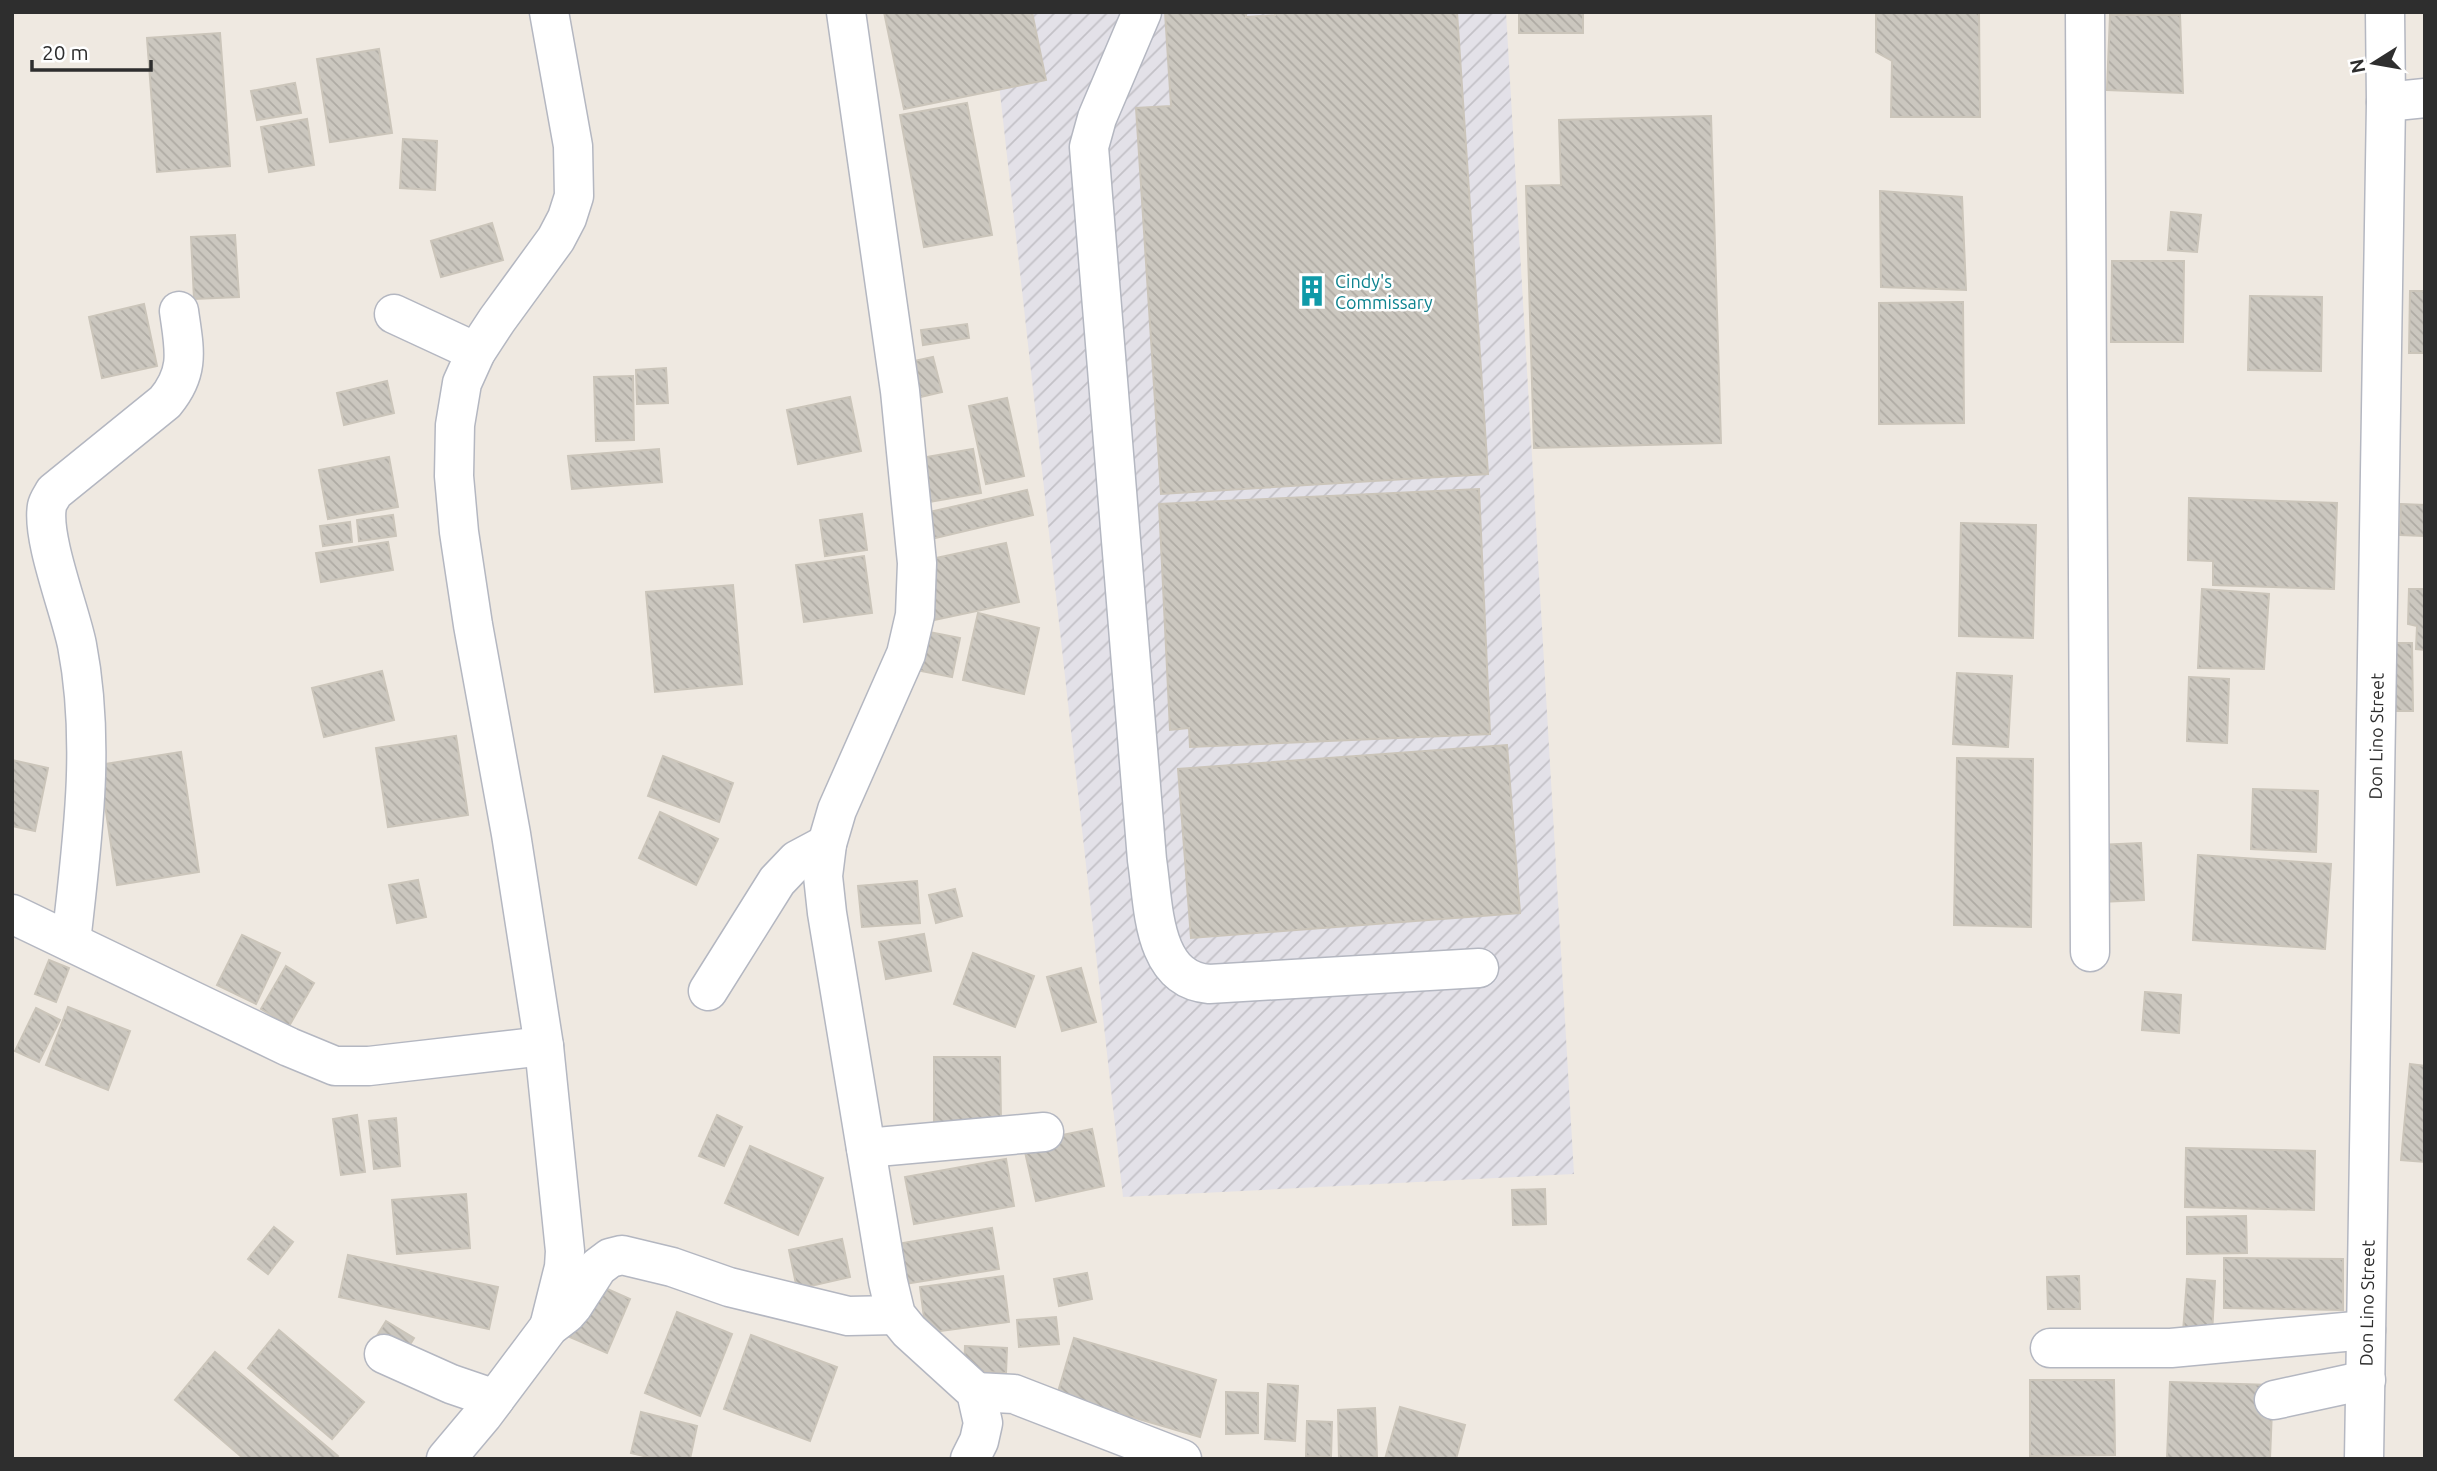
<svg xmlns="http://www.w3.org/2000/svg" width="2437" height="1471" font-family="Ubuntu,sans-serif">
	<style>
		.industrial { fill: url(#industrial-furrows) }
		.building { fill: url(#building-back-hatch); stroke: #cbc5ba; stroke-width: 2 }
		.lines { fill: none; stroke-linecap: round; stroke-linejoin: round }
		.minor-casing { stroke: #b4b7c1; stroke-width: 41 }
		.minor { stroke: #fff; stroke-width: 38 }
		.labels { text-anchor: middle; dominant-baseline: central; stroke-width: 5; stroke-linejoin: round; paint-order: stroke }
		.culture-label { font-size: 18px; fill: #0d838f; stroke: #fff; text-anchor: start }
		.street-label { font-size: 18px; fill: #2e2e2e; stroke: #fff }
	</style>
	<defs>
		<pattern id="industrial-furrows" width="10" height="10" patternUnits="userSpaceOnUse" patternTransform="scale(1.75)"><rect width="10" height="10" fill="#e3e1e8"/><path d="M-1 1l2-2M0 10L10 0M9 11l2-2" fill="none" stroke="#c3c1c7"/></pattern>
		<pattern id="building-back-hatch" width="6" height="6" patternUnits="userSpaceOnUse" patternTransform="scale(1.75)"><rect width="6" height="6" fill="#cbc7bf"/><path d="M-1 5l2 2M0 0l6 6M5-1l2 2" fill="none" stroke="#afaba4"/></pattern>
	</defs>
	<rect width="100%" height="100%" fill="#efe9e1"/>
	<path class="industrial" d="M991 12H1506L1574 1174 1123 1197Z"/>
	<path class="building" d="M884 12H1032L1046 80 904 109Z
		M1165 12H1246V17L1275 15V12H1457L1488 474 1161 494 1136 108 1171 106Z
		M1519 12H1583V33H1519Z
		M1876 12H1979L1980 117H1891L1892 61 1876 52Z
		M2110 15H2180L2183 93 2107 90Z
		M220 33 230 166 157 172 147 38Z
		M379 49 392 133 330 142 317 59Z
		M295 83 301 113 257 120 251 91Z
		M967 103 992 235 924 247 900 115Z
		M1711 116 1721 443 1534 448 1526 186 1561 185 1559 120Z
		M307 119 314 165 269 172 261 127Z
		M403 139 437 141 435 190 400 188Z
		M1880 191 1962 197 1966 290 1881 287Z
		M2171 212 2201 215 2197 252 2168 250Z
		M492 223 503 260 441 277 431 241Z
		M235 235 239 297 194 299 191 237Z
		M2112 261H2184L2183 342H2111Z
		M2410 291H2425V353H2409Z
		M2250 296 2322 297 2321 371 2248 370Z
		M1963 302 1964 423 1879 424V303Z
		M144 304 157 366 102 378 89 317Z
		M967 324 969 338 923 345 921 330Z
		M933 357 942 392 899 402 891 366Z
		M666 368 668 403 637 404 636 370Z
		M633 376 634 440 596 441 594 377Z
		M387 381 394 413 344 425 337 393Z
		M850 397 861 451 798 464 787 410Z
		M1007 398 1024 476 986 484 969 406Z
		M659 449 662 482 572 489 568 456Z
		M973 449 981 493 923 503 915 459Z
		M389 457 398 507 328 519 319 470Z
		M1479 489 1490 734 1190 747 1189 728 1170 730 1159 504Z
		M1027 490 1033 515 931 539 925 513Z
		M2189 498 2337 503 2334 589 2213 585V561L2188 560Z
		M2401 504 2425 505V556V536L2400 535Z
		M862 514 867 550 825 556 820 520Z
		M393 515 396 536 359 541 357 520Z
		M350 522 352 542 323 546 320 526Z
		M1961 523 2036 525 2033 638 1959 636Z
		M388 542 393 570 321 582 316 553Z
		M1006 543 1019 602 934 620 922 561Z
		M864 556 872 613 804 622 796 565Z
		M733 585 742 684 655 692 646 592Z
		M2202 589 2269 594 2264 669 2198 668Z
		M2409 589H2425V650L2416 649 2417 626 2408 624Z
		M978 613 1039 628 1024 694 963 680Z
		M919 630 960 638 952 677 911 669Z
		M2391 643H2412L2413 711H2393Z
		M382 671 394 720 324 737 312 688Z
		M1957 673 2012 676 2008 747 1953 744Z
		M2189 677 2229 679 2227 743 2187 741Z
		M456 736 468 815 388 827 376 748Z
		M1507 745 1520 913 1191 938 1178 769Z
		M181 752 199 872 117 885 99 765Z
		M663 756 733 783 719 822 648 796Z
		M1957 758 2033 759 2031 927 1954 925Z
		M12 760 48 768 35 831 12 826Z
		M2253 789 2318 791 2316 852 2251 849Z
		M660 812 718 839 696 885 639 858Z
		M2141 843 2144 900 2100 902 2098 845Z
		M2198 855 2331 864 2325 949 2193 940Z
		M418 880 426 917 397 923 389 885Z
		M917 881 920 923 862 927 858 886Z
		M955 889 962 916 936 923 929 895Z
		M924 934 931 971 886 979 879 942Z
		M242 935 280 953 256 1004 217 985Z
		M973 953 1034 976 1015 1027 954 1004Z
		M49 960 69 968 56 1002 35 994Z
		M286 966 314 983 289 1026 261 1009Z
		M1081 968 1096 1022 1062 1031 1047 977Z
		M2145 992 2181 995 2179 1033 2142 1030Z
		M68 1007 130 1031 108 1090 46 1065Z
		M36 1008 60 1020 39 1062 15 1051Z
		M934 1057H1000L1001 1122H934Z
		M2410 1064 2425 1066V1162L2401 1160Z
		M357 1115 365 1172 341 1175 333 1119Z
		M717 1115 742 1127 724 1166 699 1156Z
		M396 1118 400 1166 374 1169 369 1121Z
		M1092 1129 1104 1186 1036 1201 1023 1143Z
		M750 1146 823 1178 798 1235 725 1203Z
		M2186 1148 2315 1151 2314 1210 2185 1207Z
		M1006 1159 1014 1206 914 1224 905 1177Z
		M1545 1189 1546 1224 1513 1225 1512 1190Z
		M466 1194 470 1248 397 1254 392 1200Z
		M2246 1216 2247 1253 2187 1254V1217Z
		M274 1227 293 1242 268 1274 248 1259Z
		M992 1228 999 1269 904 1284 897 1244Z
		M842 1239 850 1277 797 1289 789 1250Z
		M348 1255 498 1287 489 1329 339 1297Z
		M2224 1258 2343 1259V1310L2224 1308Z
		M1087 1273 1092 1299 1059 1306 1054 1279Z
		M1003 1276 1009 1322 926 1333 920 1287Z
		M2079 1276 2080 1309H2048L2047 1277Z
		M2187 1279 2215 1281 2212 1334 2183 1332Z
		M587 1280 630 1299 607 1353 565 1335Z
		M677 1312 732 1334 700 1416 645 1393Z
		M1056 1317 1059 1344 1019 1347 1017 1320Z
		M386 1321 414 1338 398 1364 370 1347Z
		M279 1330 364 1402 332 1439 248 1368Z
		M751 1335 837 1367 810 1441 724 1409Z
		M1074 1338 1216 1380 1200 1437 1057 1395Z
		M965 1346 1007 1348 1006 1373 964 1371Z
		M215 1352 338 1456 335 1459H244L175 1400Z
		M2030 1380H2114L2115 1455 2030 1456Z
		M2170 1382 2273 1385 2270 1459H2167Z
		M1268 1384 1298 1386 1295 1441 1265 1439Z
		M1226 1392 1258 1393V1433L1226 1434Z
		M1400 1407 1465 1425 1456 1459H1385Z
		M1375 1408 1377 1457 1339 1458 1338 1410Z
		M641 1412 697 1426 690 1459H656L631 1453Z
		M1307 1421 1332 1422 1331 1457 1306 1456Z"/>
	<g class="lines">
		<defs>
			<g id="minor">
				<path d="M549 12 573 146 574 196 567 218 556 239 497 320 476 352 462 383 455 425 454 476 459 532 473 625 511 834 544 1046 565 1251 564 1267 549 1327"/>
				<path d="M846 12 900 391 917 563 915 615 906 654 837 810 827 844 823 876 827 913 888 1282 896 1315 909 1331 976 1392 983 1423 979 1441 970 1459"/>
				<path d="M1142 12 1097 118 1089 147 1147 860C1154 904 1151 979 1209 984L1479 968"/>
				<path d="M2085 12 2090 952"/>
				<path d="M2386 102 2425 98"/>
				<path d="M394 314 476 352"/>
				<path d="M12 914 289 1047 335 1066H369L544 1046"/>
				<path d="M71 942C82 843 96 744 77 645 70 610 41 538 47 506 48 501 52 496 54 492L165 402C191 371 184 348 179 311"/>
				<path d="M708 991 777 881 797 860 827 844"/>
				<path d="M866 1148 1044 1132"/>
				<path d="M2050 1348H2171L2366 1330"/>
				<path d="M384 1354 451 1384 495 1399"/>
				<path d="M976 1392 1014 1394 1182 1459"/>
				<path d="M2274 1400 2366 1380"/>
				<path d="M446 1459 483 1415 549 1327 566 1314 573 1306 598 1267 610 1258 622 1255 672 1267 729 1287 848 1316 896 1315"/>
				<path id="s1" d="M2364 1459 2386 102 2385 12"/>
			</g>
		</defs>
		<use href="#minor" class="minor-casing"/>
		<use href="#minor" class="minor"/>
	</g>
	<defs>
		<symbol id="building-bare" viewBox="-9 -9 18 18"><path d="M-4-6H4V6H1V3H-1V6H-4ZM-2.5-4.3h1.7v1.8h-1.7ZM.8-4.3h1.7v1.8H.8ZM-2.5-1h1.7V.8h-1.7ZM.8-1h1.7V.8H.8Z" fill="#0f9aa8" stroke="#fff" stroke-width="2.5" paint-order="stroke"/></symbol>
	</defs>
	<g fill-rule="evenodd">
		<use href="#building-bare" x="1290" y="269" width="44" height="44"/>
	</g>
	<g class="labels">
		<g class="culture-label">
			<text x="1335" y="281">Cindy's<tspan x="1335" dy="21">Commissary</tspan></text>
		</g>
		<g class="street-label">
			<text stroke="none"><textPath href="#s1" startOffset="723">Don Lino Street</textPath></text>
			<text stroke="none"><textPath href="#s1" startOffset="156">Don Lino Street</textPath></text>
		</g>
	</g>
	<rect width="2437" height="1471" fill="none" stroke="#2e2e2e" stroke-width="28"/>
	<g transform="translate(2374 63) rotate(259)" stroke="#ffffff" stroke-width="5" paint-order="stroke">
	<path d="M0-5L12 26L0 18L-12 26Z" fill="#2e2e2e"/>
	<text y="-10" font-size="19" font-weight="bold" text-anchor="middle" fill="#2e2e2e">N</text>
	</g>
	<path d="M32 60v10h119v-10" fill="none" stroke="#2e2e2e" stroke-width="3.5"/>
	<text x="42" y="60" font-size="21" fill="#2e2e2e" stroke="#ffffff" stroke-width="5" paint-order="stroke">20 m</text>
</svg>
